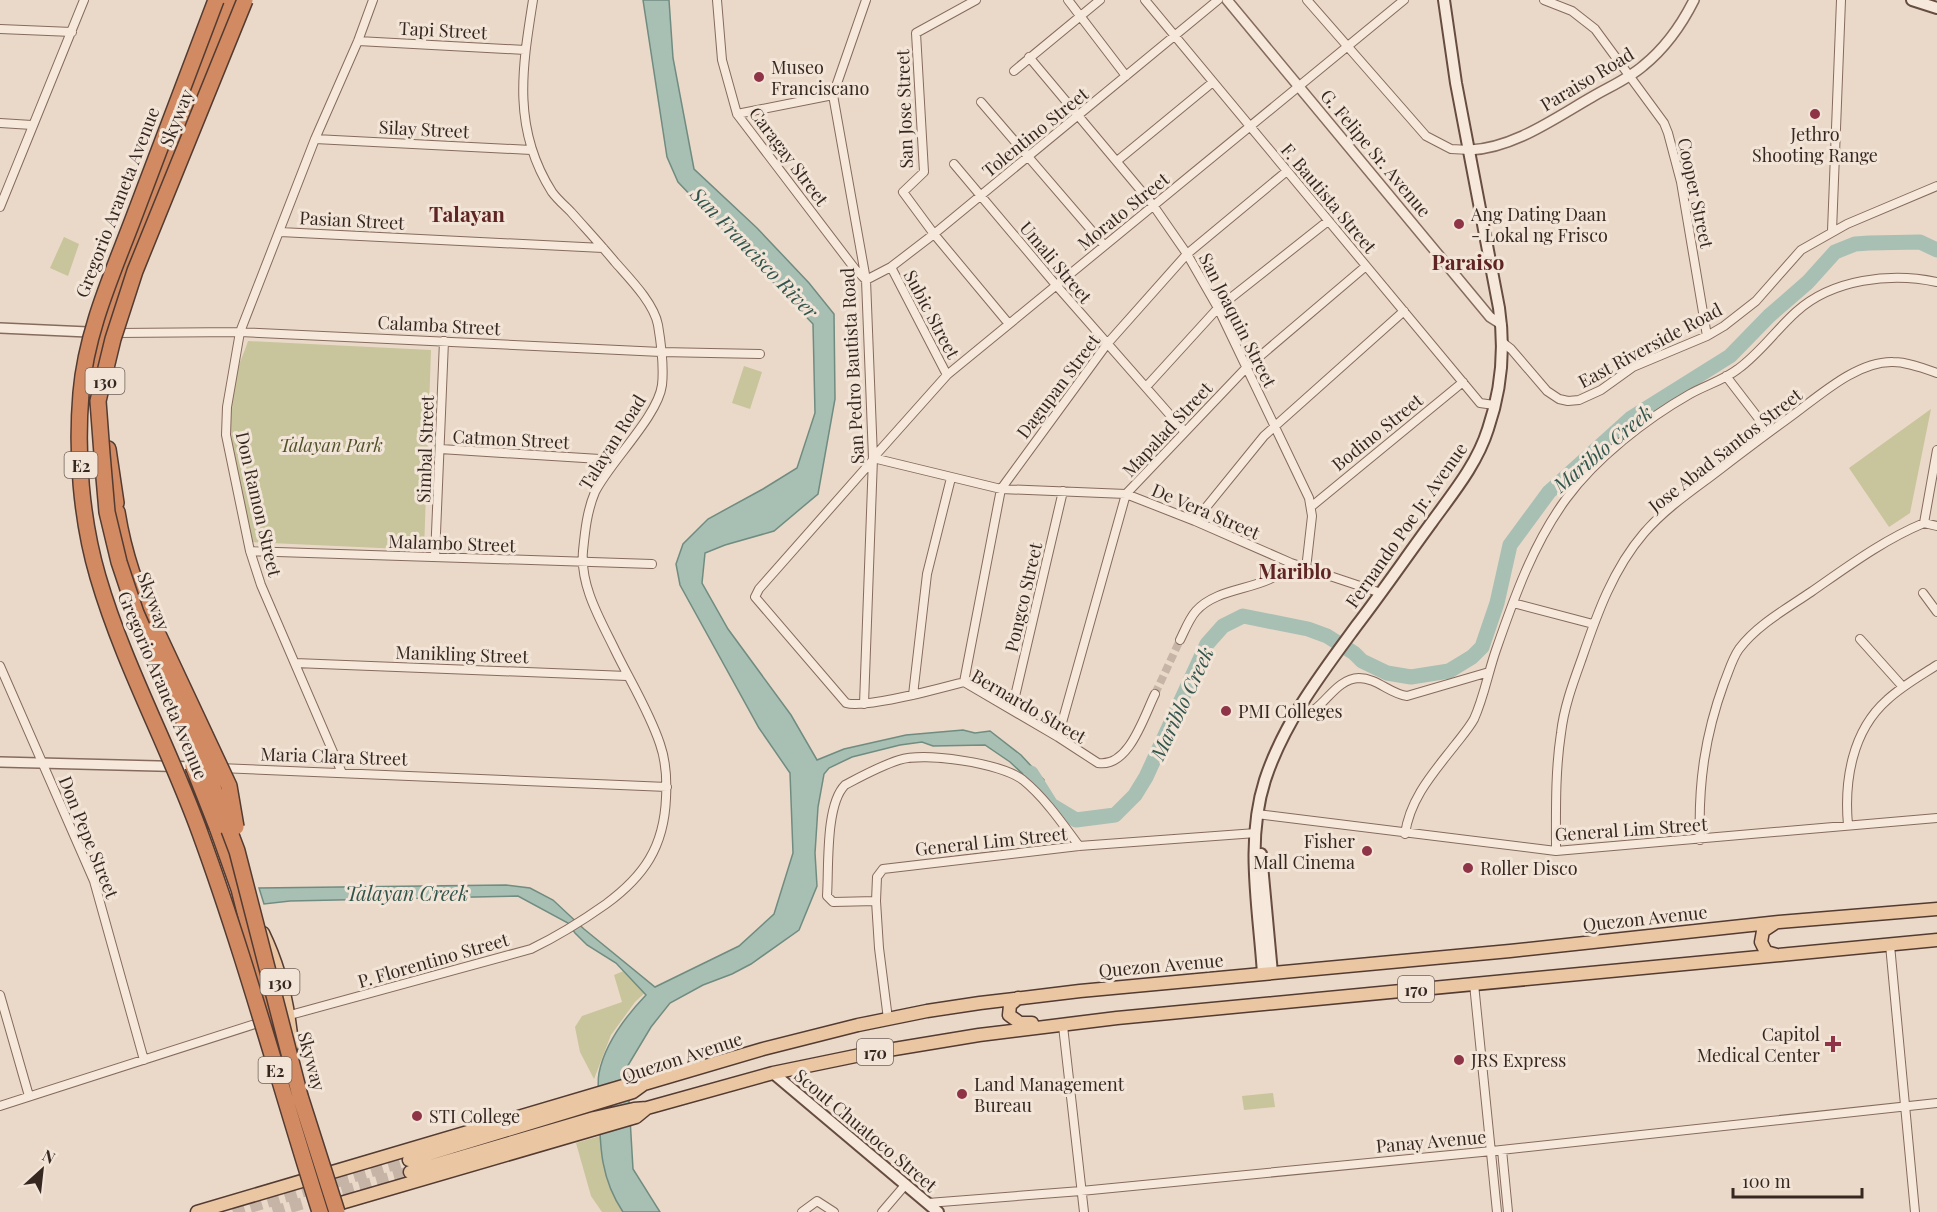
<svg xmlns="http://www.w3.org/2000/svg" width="1937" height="1212" font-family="'Playfair Display',serif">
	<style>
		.green { fill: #c8c49c }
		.water { fill: #a8bfb4; stroke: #708c80; stroke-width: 1.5 }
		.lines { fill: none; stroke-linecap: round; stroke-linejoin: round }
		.river { stroke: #a8bfb4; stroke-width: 15 }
		.minor-tunnel { stroke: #c6b5a7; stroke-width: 8; stroke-dasharray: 8 4; stroke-linecap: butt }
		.primary-tunnel { stroke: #c6b5a7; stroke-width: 12; stroke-dasharray: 12 6; stroke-linecap: butt }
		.minor-casing { stroke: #856b5e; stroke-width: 10 }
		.tertiary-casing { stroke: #856b5e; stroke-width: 12 }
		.secondary-casing { stroke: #674d41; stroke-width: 14 }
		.primary-casing { stroke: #533b32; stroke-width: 15 }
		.motorway-casing { stroke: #533b32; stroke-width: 18 }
		.minor { stroke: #f6e8da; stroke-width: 8 }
		.tertiary { stroke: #f6e8da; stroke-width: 9 }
		.secondary { stroke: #f6e8da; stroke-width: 10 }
		.primary { stroke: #eac6a3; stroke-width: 12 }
		.motorway { stroke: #d18a61; stroke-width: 15 }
		.motorway-bridge-casing { stroke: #533b32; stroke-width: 18; stroke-linecap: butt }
		.motorway-bridge { stroke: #d18a61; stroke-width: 15 }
		.poi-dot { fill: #8e3446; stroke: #f2e5d7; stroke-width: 2 }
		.labels { text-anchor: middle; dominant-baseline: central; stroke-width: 6; stroke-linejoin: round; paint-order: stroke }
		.shield { fill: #f2e5d7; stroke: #6e6058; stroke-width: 1.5 }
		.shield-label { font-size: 16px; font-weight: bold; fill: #362721 }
		.street-label { font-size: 18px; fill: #362721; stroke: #f2e5d7 }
		.poi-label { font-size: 18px; fill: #362721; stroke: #f2e5d7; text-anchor: start }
		.park-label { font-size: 18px; font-style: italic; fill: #4e5129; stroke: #f2e5d7 }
		.water-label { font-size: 20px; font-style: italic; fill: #31554c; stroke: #f2e5d7 }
		.neighbourhood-label { font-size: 20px; font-weight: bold; fill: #5f2524; stroke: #f2e5d7 }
		.quarter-label { font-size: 21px; font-weight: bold; fill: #5f2524; stroke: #f2e5d7 }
	</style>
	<rect width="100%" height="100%" fill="#ead9c8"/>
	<path class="green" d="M64 237 79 244 68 276 50 268Z
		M248 341 431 350 424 550 250 542C239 487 224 436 234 381 237 367 244 354 248 341Z
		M744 366 762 372 750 409 732 403Z
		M1931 409 1910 513 1889 527 1849 468Z
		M626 970 649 989 635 1002 611 1035 594 1079 580 1052 575 1027 582 1016 622 1002 614 975Z
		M1273 1093 1275 1107 1244 1110 1242 1096Z
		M600 1136C602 1164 607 1189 623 1212H602L591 1196 576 1143Z"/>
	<path class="water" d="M643 0H669L673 58 694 169 757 228 809 283 834 314 835 399 818 494 774 531 725 545 705 553 702 583 728 629 791 715 817 760 844 749 906 735 963 730 975 733 990 731 1021 755 1044 780 1040 790 1010 762 985 745 933 746 922 742 900 745 852 757 829 768 824 774 818 807 815 853 817 886 799 930 751 964 732 974 703 985 670 1003 651 1027 627 1067 633 1169 660 1212H623C600 1178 600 1145 599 1106 599 1096 597 1083 599 1073 605 1043 625 1017 646 995L616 963 587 945 575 933 568 923 518 896 290 901 264 904 259 888 506 885 530 888 553 900 584 929 655 987 739 946 774 914 793 853 790 773 759 728 680 585 676 564 683 544 708 519 763 489 797 468 815 413 813 324 678 182 667 157Z"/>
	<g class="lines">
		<path class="river" d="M1031 773 1051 805 1076 820 1115 815 1135 795 1146 777 1207 644 1223 626 1243 616 1308 629 1327 636 1354 653 1362 661 1387 673 1411 677 1449 671 1472 657 1482 647 1497 603 1510 545 1549 492 1631 418 1730 356 1769 316 1808 282 1835 252 1855 244 1869 243 1920 242 1937 250"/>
		<path class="minor-tunnel" d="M1155 694 1180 640"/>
		<path class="primary-tunnel" d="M233 1212 409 1160
			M273 1212 410 1172"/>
		<defs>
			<path id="minor" d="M717 0 722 60 737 114 855 269 866 280 891 267 934 234 1218 0
				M976 0 916 33 924 172 903 192 934 234 1009 324
				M1068 0 1126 76
				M1145 0 1480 403 1494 405
				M1307 0 1426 136 1451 149 1470 150
				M1544 0 1572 11 1595 29 1664 123 1668 133 1681 182 1707 336
				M0 29 72 32
				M358 41 525 50
				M1029 57 1153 205 1187 254 1218 308 1309 498 1312 516 1306 569
				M1014 71 1100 0
				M981 102 1104 245
				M737 114 833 95
				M0 123 32 125
				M315 139 531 150
				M1117 161 1213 82
				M954 164 1056 285 1185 432
				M0 207 84 0
				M1832 231 1841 0
				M280 232 603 248
				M891 267 947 375
				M117 333 240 332 661 352 760 354
				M1502 342 1511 349 1547 391 1559 399 1568 401 1579 400 1601 390 1633 367 1707 336 1724 326 1756 301 1801 250 1847 224 1937 186
				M1726 376 1769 432
				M1146 387 1218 308 1328 221
				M440 449 616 460
				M873 458 947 375 1404 0
				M873 458 1001 489 1126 494 1195 521 1291 563 1381 593
				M872 461 759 589 755 597 846 703C865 709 941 688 964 682L1058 737 1098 763C1129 768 1144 716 1155 694
				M1312 506 1463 382
				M1195 521 1264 436 1404 311
				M1924 523 1937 450
				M250 551 652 564
				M435 557 444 341
				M1923 593 1937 612
				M1513 603 1593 624
				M1860 639 1903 687
				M1180 640C1185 630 1189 619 1196 611 1220 584 1269 592 1291 563
				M295 663 627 676
				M0 666 94 881 144 1060
				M964 682 1001 489 1107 344 1187 254 1287 171
				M913 695 927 574 951 478
				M864 704 873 458 866 280 833 95 866 0
				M1012 709 1063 491
				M1296 712 1301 715C1323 713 1333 679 1359 678 1377 678 1390 694 1407 696L1489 672
				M1058 737 1126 494 1246 368 1366 266
				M219 768 667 787
				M342 773 261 585 250 551 226 435 227 407 240 332 315 139 358 41 373 0
				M1257 814 1556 851 1937 818
				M1848 825C1844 781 1852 731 1887 700 1902 686 1920 676 1937 665
				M1405 834C1410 798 1434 772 1455 745 1462 736 1469 728 1474 719 1484 697 1488 673 1496 650 1514 598 1533 544 1566 499 1596 458 1646 419 1690 394 1706 385 1724 380 1738 369 1760 353 1776 330 1796 312 1832 279 1891 272 1937 282
				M1700 840C1698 784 1705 735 1724 683 1729 671 1732 659 1739 649 1757 625 1786 609 1811 592 1847 567 1883 540 1924 523L1937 526
				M1556 851C1556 812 1555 772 1561 733 1564 707 1573 683 1582 658 1597 614 1613 569 1644 533 1663 511 1687 494 1710 477 1735 458 1761 438 1786 420 1816 399 1855 361 1893 362 1907 362 1923 368 1937 373
				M876 901 833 902 827 896C829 868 825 805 845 785 862 776 880 766 899 760 925 752 1001 763 1023 780 1045 798 1062 823 1079 846
				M1890 945 1915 1212
				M1474 984 1497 1212
				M0 995 29 1096
				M290 1015 531 949C558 936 582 921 606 904 644 876 664 847 666 798 667 780 666 761 660 744 649 711 630 681 615 650 600 619 580 586 583 551 585 531 587 511 595 492 610 462 658 416 662 385 664 367 661 343 658 325 654 303 629 278 615 262 601 245 586 229 571 212 565 206 557 199 552 192 512 129 522 69 533 0
				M888 1019 879 948 876 901 877 877 883 869 1079 846 1256 833
				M1063 1026 1084 1212
				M0 1106 258 1023
				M1502 1150 1508 1212
				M928 1203 1081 1191 1492 1151 1937 1103
				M802 1212 817 1201 834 1212
				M882 1212 906 1184"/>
			<path id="tertiary" d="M1227 0 1490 317 1501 324
				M1470 150C1514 148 1555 118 1592 97 1609 87 1628 79 1643 66 1664 49 1682 24 1694 0
				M0 328 88 332
				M0 762 197 767"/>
			<path id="secondary" d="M1912 0 1937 8
				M1261 854 1272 973
				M1263 974C1259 910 1245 842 1265 780 1284 722 1321 674 1357 625 1383 591 1407 556 1432 522 1453 493 1477 464 1488 429 1501 391 1505 348 1499 308L1456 83 1444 0
				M773 1073 938 1212"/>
			<path id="primary" d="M1775 923 1763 931 1761 942 1766 952 1777 955
				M263 933C280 968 289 1008 292 1046
				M1018 998 1010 1005 1009 1015 1020 1023H1032
				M409 1160 633 1092 644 1084 763 1049 858 1025 927 1011 980 1003 1080 991 1510 951 1779 922 1937 909
				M410 1172 594 1118 634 1109 647 1108 773 1073 870 1053 979 1035 1117 1018 1937 940
				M341 1203 636 1117 647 1108
				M197 1212 630 1084H644"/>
			<path id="motorway" d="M90 374 109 308 185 111 230 0
				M108 449 116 503
				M117 512C124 555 136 589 155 628
				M217 827 239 889 274 1027 285 1044"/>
		</defs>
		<use href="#minor" class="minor-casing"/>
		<use href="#tertiary" class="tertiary-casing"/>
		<use href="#secondary" class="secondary-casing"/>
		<use href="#primary" class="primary-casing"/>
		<use href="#motorway" class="motorway-casing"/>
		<use href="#minor" class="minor"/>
		<use href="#tertiary" class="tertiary"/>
		<use href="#secondary" class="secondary"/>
		<use href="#primary" class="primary"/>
		<use href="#motorway" class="motorway"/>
		<defs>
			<path id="motorway-bridge" d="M216 0C188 74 160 148 132 222 111 277 86 333 81 393 76 453 81 519 98 577 124 666 169 747 200 833 245 956 280 1086 320 1212
				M245 0 135 271 113 339 98 401 102 454 107 512 119 562 136 613 211 782 237 851 300 1096 337 1212
				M155 628 229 786 236 827
				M193 766 217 827"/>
		</defs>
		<use href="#motorway-bridge" class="motorway-bridge-casing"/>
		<use href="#motorway-bridge" class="motorway-bridge"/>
	</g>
	<g class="poi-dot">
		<circle cx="759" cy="77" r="6"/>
		<circle cx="1815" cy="114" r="6"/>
		<circle cx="1459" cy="224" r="6"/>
		<circle cx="1226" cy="711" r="6"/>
		<circle cx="1367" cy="851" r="6"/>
		<circle cx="1468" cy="868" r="6"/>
		<path d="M1830 1035h6v6h6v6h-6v6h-6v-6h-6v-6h6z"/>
		<circle cx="1459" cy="1060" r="6"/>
		<circle cx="962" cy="1094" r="6"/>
		<circle cx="417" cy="1116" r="6"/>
	</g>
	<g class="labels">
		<g class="shield">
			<rect x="85.5" y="368" width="39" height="26" rx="4.5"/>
			<rect x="64.5" y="452" width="33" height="26" rx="4.5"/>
			<rect x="260.5" y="969" width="39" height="26" rx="4.5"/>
			<rect x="1398" y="976" width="36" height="26" rx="4.5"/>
			<rect x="857" y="1039" width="36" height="26" rx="4.5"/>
			<rect x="258.5" y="1057" width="33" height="26" rx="4.5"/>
		</g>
		<g class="shield-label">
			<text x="105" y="381">130</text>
			<text x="81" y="465">E2</text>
			<text x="280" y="982">130</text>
			<text x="1416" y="989">170</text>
			<text x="875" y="1052">170</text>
			<text x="275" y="1070">E2</text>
		</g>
		<g class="street-label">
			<text transform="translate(443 30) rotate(3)">Tapi Street</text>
			<text transform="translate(1587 79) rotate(-31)">Paraiso Road</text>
			<text transform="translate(904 109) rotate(-92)">San Jose Street</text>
			<text transform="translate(176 118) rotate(-68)">Skyway</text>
			<text transform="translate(424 129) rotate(3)">Silay Street</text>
			<text transform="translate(1035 132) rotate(-39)">Tolentino Street</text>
			<text transform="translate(1376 153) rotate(50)">G. Felipe Sr. Avenue</text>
			<text transform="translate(789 156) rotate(53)">Caragay Street</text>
			<text transform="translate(1696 193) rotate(78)">Cooper Street</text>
			<text transform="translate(1329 198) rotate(50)">F. Bautista Street</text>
			<text transform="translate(117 202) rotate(-69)">Gregorio Araneta Avenue</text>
			<text transform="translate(1123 211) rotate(-39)">Morato Street</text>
			<text transform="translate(352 220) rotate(3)">Pasian Street</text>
			<text transform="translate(1056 262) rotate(50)">Umali Street</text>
			<text transform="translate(932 314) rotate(62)">Subic Street</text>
			<text transform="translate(1238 320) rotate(63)">San Joaquin Street</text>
			<text transform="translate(439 325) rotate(3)">Calamba Street</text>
			<text transform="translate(1650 345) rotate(-28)">East Riverside Road</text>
			<text transform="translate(852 366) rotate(-93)">San Pedro Bautista Road</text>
			<text transform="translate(1058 386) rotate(-53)">Dagupan Street</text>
			<text transform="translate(1167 429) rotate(-47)">Mapalad Street</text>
			<text transform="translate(1377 432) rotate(-39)">Bodino Street</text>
			<text transform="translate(511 439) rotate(3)">Catmon Street</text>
			<text transform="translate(612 442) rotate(-58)">Talayan Road</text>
			<text transform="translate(425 449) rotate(-88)">Simbal Street</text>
			<text transform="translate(1725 450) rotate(-38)">Jose Abad Santos Street</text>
			<text transform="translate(259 504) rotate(77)">Don Ramon Street</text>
			<text transform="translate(1206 511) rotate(23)">De Vera Street</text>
			<text transform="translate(1406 525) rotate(-55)">Fernando Poe Jr. Avenue</text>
			<text transform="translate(452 543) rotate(2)">Malambo Street</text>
			<text transform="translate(1023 597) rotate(-77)">Pongco Street</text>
			<text transform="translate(154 601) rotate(69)">Skyway</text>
			<text transform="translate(462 654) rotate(2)">Manikling Street</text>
			<text transform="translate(163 685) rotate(67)">Gregorio Araneta Avenue</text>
			<text transform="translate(1029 706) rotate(30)">Bernardo Street</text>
			<text transform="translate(334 756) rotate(2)">Maria Clara Street</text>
			<text transform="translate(1631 829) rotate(-4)">General Lim Street</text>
			<text transform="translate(89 837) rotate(68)">Don Pepe Street</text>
			<text transform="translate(991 841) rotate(-6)">General Lim Street</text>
			<text transform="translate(1645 918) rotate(-6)">Quezon Avenue</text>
			<text transform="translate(433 960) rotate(-16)">P. Florentino Street</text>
			<text transform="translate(1161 965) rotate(-5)">Quezon Avenue</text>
			<text transform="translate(682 1057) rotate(-18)">Quezon Avenue</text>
			<text transform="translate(312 1061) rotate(75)">Skyway</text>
			<text transform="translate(866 1130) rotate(40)">Scout Chuatoco Street</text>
			<text transform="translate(1431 1141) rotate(-5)">Panay Avenue</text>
		</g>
		<g class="poi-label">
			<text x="771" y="67">Museo<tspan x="771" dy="21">Franciscano</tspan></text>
			<text x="1815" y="134" text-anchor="middle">Jethro<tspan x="1815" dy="21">Shooting Range</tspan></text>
			<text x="1471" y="214">Ang Dating Daan<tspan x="1471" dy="21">- Lokal ng Frisco</tspan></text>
			<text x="1238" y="711">PMI Colleges</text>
			<text x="1355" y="841" text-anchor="end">Fisher<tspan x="1355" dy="21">Mall Cinema</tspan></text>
			<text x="1480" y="868">Roller Disco</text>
			<text x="1820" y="1034" text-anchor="end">Capitol<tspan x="1820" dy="21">Medical Center</tspan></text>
			<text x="1471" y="1060">JRS Express</text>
			<text x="974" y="1084">Land Management<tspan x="974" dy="21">Bureau</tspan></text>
			<text x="429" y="1116">STI College</text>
		</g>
		<g class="park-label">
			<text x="331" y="445">Talayan Park</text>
		</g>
		<g class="water-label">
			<text transform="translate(755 252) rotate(46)">San Francisco River</text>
			<text transform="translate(1602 448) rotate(-40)">Mariblo Creek</text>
			<text transform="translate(1181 703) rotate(-65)">Mariblo Creek</text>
			<text x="407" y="892">Talayan Creek</text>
		</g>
		<g class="neighbourhood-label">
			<text x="1295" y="570">Mariblo</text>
		</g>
		<g class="quarter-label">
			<text x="467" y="213">Talayan</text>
			<text x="1468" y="261">Paraiso</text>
		</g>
	</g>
	<g transform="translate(42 1170) rotate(27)" stroke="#f2e5d7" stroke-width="4.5" paint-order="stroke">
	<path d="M0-4.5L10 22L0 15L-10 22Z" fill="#362721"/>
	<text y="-9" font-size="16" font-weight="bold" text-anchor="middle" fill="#362721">N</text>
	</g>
	<path d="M1733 1188v9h129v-9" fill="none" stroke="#362721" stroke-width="3"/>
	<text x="1742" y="1188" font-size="18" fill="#362721" stroke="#f2e5d7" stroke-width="4.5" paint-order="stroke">100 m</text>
</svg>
